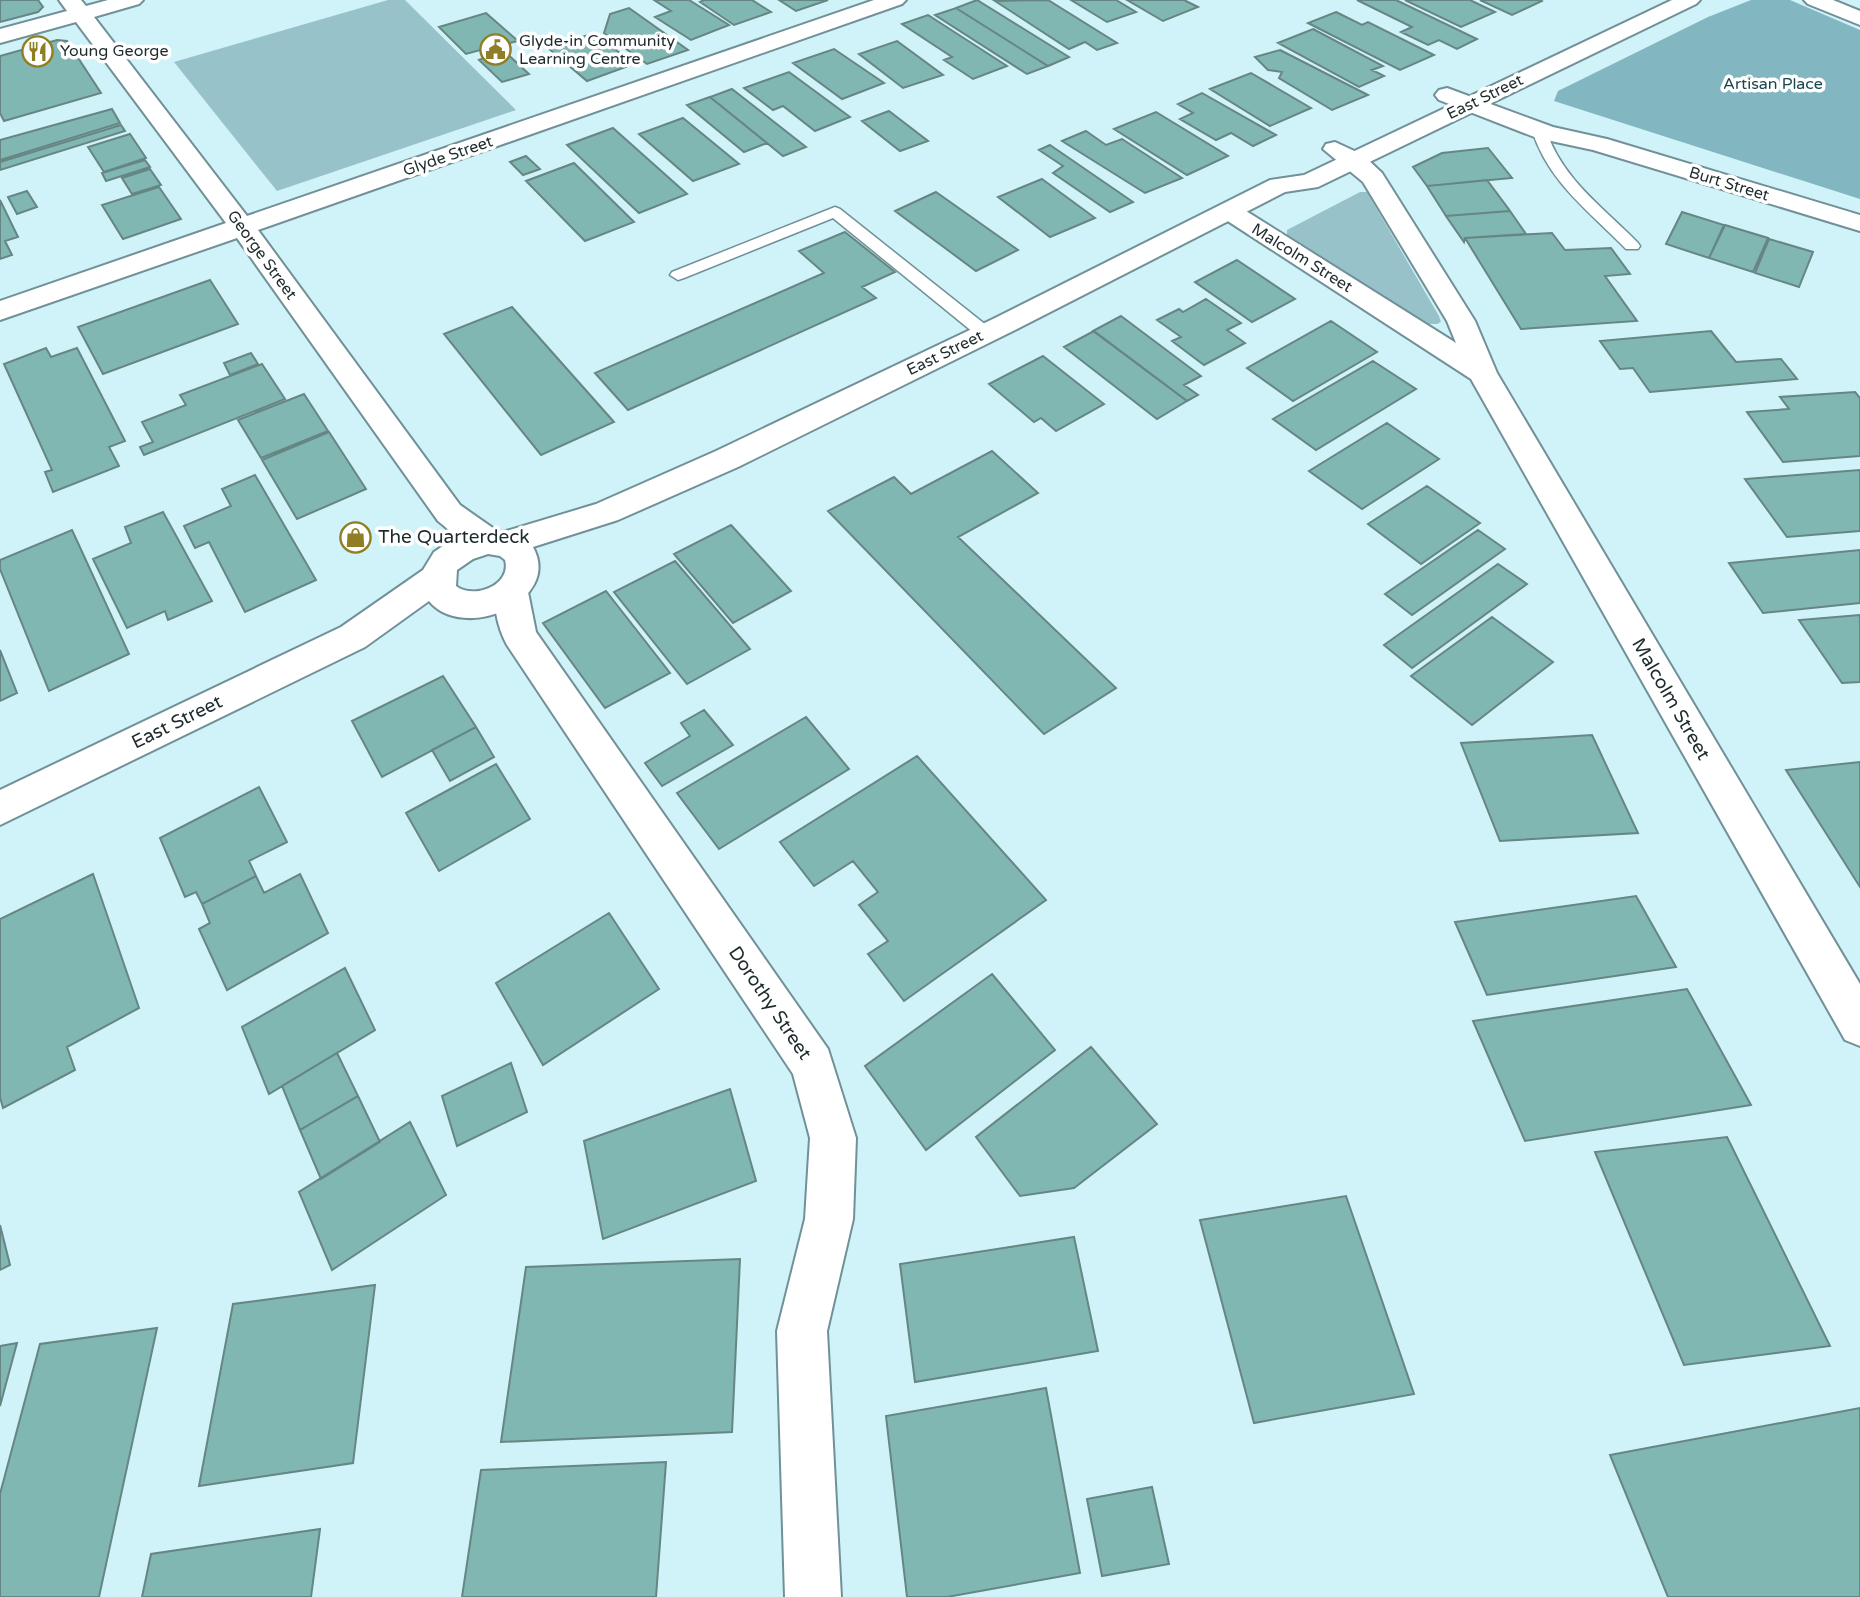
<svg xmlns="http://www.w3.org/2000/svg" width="1860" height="1597" font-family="'Varela Round',sans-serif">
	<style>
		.green { fill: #98c2ca }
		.forest { fill: #82b7c1 }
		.building { fill: #81b7b2; stroke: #668683; stroke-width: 2 }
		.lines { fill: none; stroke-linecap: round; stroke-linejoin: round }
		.service-casing { stroke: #719097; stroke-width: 3 }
		.minor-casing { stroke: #719097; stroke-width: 4 }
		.tertiary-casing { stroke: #719097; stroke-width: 4 }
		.service { fill: #fff; fill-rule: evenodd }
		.minor { fill: #fff; fill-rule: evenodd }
		.tertiary { fill: #fff; fill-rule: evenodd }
		.labels { text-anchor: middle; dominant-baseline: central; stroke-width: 7; stroke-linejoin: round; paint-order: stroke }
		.far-poi-label { font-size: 16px; fill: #1e2b2d; stroke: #fff; text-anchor: start }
		.far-park-label { font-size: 16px; fill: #17474f; stroke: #fff }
		.far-street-label { font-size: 16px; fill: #1e2b2d; stroke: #fff }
		.poi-label { font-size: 19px; fill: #1e2b2d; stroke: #fff; text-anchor: start }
		.street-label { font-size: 19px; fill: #1e2b2d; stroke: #fff }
	</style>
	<rect width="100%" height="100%" fill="#d0f2f9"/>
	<path class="green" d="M388 0H405L516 110 277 191 174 62Z
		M1360 192H1367L1439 316 1441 322 1437 324H1425L1287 236V230Z"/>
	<path class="forest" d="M1751 0H1790L1860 30V199L1554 101 1558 91 1708 17Z"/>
	<path class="building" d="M0 0H38L43 7 38 12 0 22Z
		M654 0H689L729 25 691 40 655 17 671 11Z
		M704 0H752L771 12 734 25 700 2Z
		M779 0H828L796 11Z
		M977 0 1069 57 1048 66 956 8Z
		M1048 0 1117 43 1097 50 1085 42 1069 49 995 1Z
		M1071 0H1116L1136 12 1107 22Z
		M1127 0H1184L1198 7 1163 21Z
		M1357 0H1396L1477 39 1457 49 1439 40 1428 45 1401 32 1412 27Z
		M1405 0H1470L1495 12 1461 27Z
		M1480 0H1541L1542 1 1512 15Z
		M629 8 688 50 647 64 604 33 610 14Z
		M956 8 1048 66 1027 74 935 15Z
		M1336 12 1362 25 1368 22 1434 55 1400 70 1308 23Z
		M486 13 518 41 498 46V49L484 53 480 50 466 54 439 27Z
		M928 15 1007 66 973 79 944 60 952 57 902 24Z
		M1313 29 1383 66 1372 70 1384 76 1359 87 1278 43Z
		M594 33 634 64 587 81 548 48Z
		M57 40 67 41 101 93 4 121 0 113V56Z
		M897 41 943 75 903 88 859 54Z
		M834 49 884 83 842 99 793 63Z
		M1280 50 1368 95 1332 110 1279 78 1282 72 1268 70 1255 57Z
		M504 51 529 74 502 82 479 60Z
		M789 72 850 117 815 131 783 106 773 110 744 88Z
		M1251 73 1311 108 1270 126 1210 89Z
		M732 89 806 147 783 156 710 97Z
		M1202 93 1276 135 1253 146 1231 133 1216 140 1180 119 1193 113 1178 104Z
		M710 97 767 143 744 152 687 105Z
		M112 109 120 123 0 160V140Z
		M889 111 928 141 900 151 862 121Z
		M1156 112 1228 156 1187 175 1114 129Z
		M683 118 739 164 693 181 639 134Z
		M121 125 125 131 0 170V162Z
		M613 128 687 194 639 213 567 145Z
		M1086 131 1106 145 1122 139 1182 178 1145 193 1062 141Z
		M130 134 146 158 104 172 88 147Z
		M1050 145 1133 202 1110 212 1053 173 1063 166 1039 150Z
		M1488 148 1512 178 1427 186 1413 167 1442 153Z
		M526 156 540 169 523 175 510 162Z
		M145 160 150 167 106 181 102 173Z
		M574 163 634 222 585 241 526 181Z
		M150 169 161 185 132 194 122 178Z
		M1042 179 1095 218 1050 237 998 197Z
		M1487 180 1510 211 1446 216 1427 186Z
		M159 187 181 219 123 239 102 205Z
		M27 191 37 207 17 214 8 197Z
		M936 192 1018 250 976 271 895 211Z
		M0 200 18 237 5 241 12 255 0 259Z
		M1510 211 1526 234 1465 238 1464 242 1446 216Z
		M1682 212 1724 225 1709 258 1666 244Z
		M1725 225 1768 238 1753 272 1709 258Z
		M845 232 895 272 862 287 876 298 628 410 595 373 824 273 799 251Z
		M1552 233 1565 250 1611 248 1630 274 1605 276 1637 321 1521 329 1465 238Z
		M1769 239 1813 252 1799 287 1755 273Z
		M1237 260 1295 299 1252 322 1195 282Z
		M210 280 238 324 103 374 78 327Z
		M1206 299 1241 323 1227 330 1245 343 1204 365 1172 341 1181 337 1157 320 1179 309 1183 312Z
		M512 307 614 422 541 455 444 334Z
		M1121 316 1201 376 1184 385 1198 395 1187 401 1093 331Z
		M1331 321 1377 352 1293 401 1247 368Z
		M1094 331 1187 401 1157 419 1064 347Z
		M1711 331 1736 362 1781 359 1797 379 1650 392 1633 368 1620 369 1600 341Z
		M46 348 51 357 77 348 125 441 109 447 119 466 53 492 45 472 52 470 4 364Z
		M251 353 258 364 230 375 224 363Z
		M1043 356 1104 404 1056 431 1041 418 1034 422 989 384Z
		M1373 361 1416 389 1316 450 1273 419Z
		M262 364 285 399 144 455 140 447 153 442 142 422 186 405 180 395Z
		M1855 392 1860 398V456L1783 462 1747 412 1789 409 1780 397Z
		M304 394 328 431 261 458 238 420Z
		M1387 423 1439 459 1362 509 1309 471Z
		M329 432 366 489 297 519 262 460Z
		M992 451 1038 493 958 537 1116 688 1044 734 828 511 894 477 911 494Z
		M1860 470V531L1787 537 1745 479Z
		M255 475 316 580 245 612 209 542 195 548 184 526 231 506 222 489Z
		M1427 486 1480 523 1421 564 1368 524Z
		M163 512 212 601 168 620 165 611 127 628 93 559 131 543 125 527Z
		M731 525 791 591 733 623 674 554Z
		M72 530 129 654 49 691 0 569V560Z
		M1478 530 1505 549 1412 615 1385 594Z
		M1860 550V603L1763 613 1729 563Z
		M675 561 750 649 687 684 614 592Z
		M1498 564 1527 584 1412 668 1384 645Z
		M606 591 670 673 605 708 543 623Z
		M1860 615V682L1842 683 1799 620Z
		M1492 617 1553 662 1472 725 1411 676Z
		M0 650 17 693 0 701Z
		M443 676 476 727 382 777 352 721Z
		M704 710 733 745 662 786 645 763 690 736 681 723Z
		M806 717 849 769 719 849 677 793Z
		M476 727 494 757 450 781 432 750Z
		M1592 735 1638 833 1500 841 1461 743Z
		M917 756 1046 900 904 1001 868 954 888 941 859 905 878 892 853 861 814 886 780 842Z
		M1860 762V887L1786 770Z
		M496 764 530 819 439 871 406 813Z
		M259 787 287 842 249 861 256 876 202 904 196 892 185 897 160 838Z
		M93 874 139 1008 67 1047 75 1070 3 1108 0 1097V919Z
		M300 874 328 933 227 990 199 929 210 923 202 904 256 876 264 893Z
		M1636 896 1676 967 1487 995 1455 922Z
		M609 913 659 989 543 1065 496 983Z
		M345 968 375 1030 269 1094 242 1027Z
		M992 974 1055 1050 926 1150 865 1066Z
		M1687 989 1751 1105 1525 1141 1473 1021Z
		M1091 1047 1157 1124 1074 1188 1020 1196 976 1137Z
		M337 1053 358 1096 300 1130 282 1086Z
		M511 1063 527 1112 457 1146 442 1096Z
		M730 1089 756 1181 603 1239 584 1141Z
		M358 1096 380 1142 321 1179 300 1130Z
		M410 1122 446 1195 332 1270 299 1192Z
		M1727 1137 1830 1346 1684 1365 1595 1152Z
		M1346 1196 1414 1394 1254 1423 1200 1220Z
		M0 1225 10 1265 0 1270Z
		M1074 1237 1098 1351 915 1382 900 1264Z
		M740 1259 732 1432 501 1442 526 1267Z
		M375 1285 353 1463 199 1486 233 1304Z
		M157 1328 99 1597H0V1494L40 1344Z
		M17 1343 0 1406V1346Z
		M1046 1388 1080 1573 947 1597H907L886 1416Z
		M1860 1408V1597H1668L1610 1455Z
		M666 1462 656 1597H462L481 1470Z
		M1152 1487 1169 1564 1102 1576 1087 1499Z
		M320 1529 311 1597H142L151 1554Z"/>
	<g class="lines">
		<defs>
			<path id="service" d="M1539 126 1546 130C1562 179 1603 207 1638 243L1640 246 1638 249H1626C1590 212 1548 182 1532 130Z
				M835 207 840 209 991 329 993 333 991 337H979L833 218 684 278 678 280 670 275 672 272Z"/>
			<path id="minor" d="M59 0H81L86 6 108 0H143L139 4 94 17 247 216 874 0H906L902 4 258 230 460 505 500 533 504 542 500 551C475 558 457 536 438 521L237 238 0 320V301L226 223 76 22 0 43V29L67 11Z
				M1804 0H1833L1860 11V25L1808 4Z
				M1447 88 1553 127 1607 139 1860 215V231L1593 150 1537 138 1439 100 1435 95 1439 90Z
				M1335 142 1363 155 1382 173 1475 321 1497 373 1860 984V1046L1845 1040 1471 379 1220 216 1216 211 1220 206 1229 203 1238 206 1456 343 1447 321 1363 182 1323 149 1326 144Z
				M511 579 523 583 528 592 536 632 828 1049 856 1138 853 1219 827 1331 841 1597H785L777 1331 805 1219 810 1138 793 1074 507 645C498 629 490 599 499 583Z"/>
			<path id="tertiary" d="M1672 0H1700L1696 4 1318 187 1285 192 1015 330 738 467 618 520 533 547C563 601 463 643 429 601L365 647 0 825V790L341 627 423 570 434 552 449 542 488 530 503 532 596 504 716 451 995 318 1270 180 1304 175ZM488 554 500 556 505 560C512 585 474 600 456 586L457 570 473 559Z"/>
		</defs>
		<use href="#service" class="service-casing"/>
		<use href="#minor" class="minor-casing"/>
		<use href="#tertiary" class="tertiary-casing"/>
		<use href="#service" class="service"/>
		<use href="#minor" class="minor"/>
		<use href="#tertiary" class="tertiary"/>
	</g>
	<defs>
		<symbol id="civic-ring" viewBox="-11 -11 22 22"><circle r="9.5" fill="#fff" stroke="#8f7e25" stroke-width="1.5"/><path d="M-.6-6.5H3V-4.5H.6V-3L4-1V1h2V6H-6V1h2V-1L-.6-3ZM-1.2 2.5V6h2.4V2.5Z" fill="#8f7e25"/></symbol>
		<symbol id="restaurant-ring" viewBox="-11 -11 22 22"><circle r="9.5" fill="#fff" stroke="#8f7e25" stroke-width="1.5"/><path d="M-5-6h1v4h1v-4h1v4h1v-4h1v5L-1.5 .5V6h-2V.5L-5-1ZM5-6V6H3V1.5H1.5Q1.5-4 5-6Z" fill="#8f7e25"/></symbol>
		<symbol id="shop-ring" viewBox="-11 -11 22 22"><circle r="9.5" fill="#fff" stroke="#8f7e25" stroke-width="1.5"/><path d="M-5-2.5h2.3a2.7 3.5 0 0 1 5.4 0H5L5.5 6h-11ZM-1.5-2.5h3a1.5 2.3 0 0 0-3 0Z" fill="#8f7e25"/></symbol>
	</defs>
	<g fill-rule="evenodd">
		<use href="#civic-ring" x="478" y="32" width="35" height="35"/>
		<use href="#restaurant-ring" x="20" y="34" width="35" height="35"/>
		<use href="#shop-ring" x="338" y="520" width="35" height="35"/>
	</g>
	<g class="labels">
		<g class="far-poi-label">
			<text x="519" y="41">Glyde-in Community<tspan x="519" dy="18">Learning Centre</tspan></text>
			<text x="60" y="51">Young George</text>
		</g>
		<g class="far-park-label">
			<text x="1773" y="84">Artisan Place</text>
		</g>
		<g class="far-street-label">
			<text transform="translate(1485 97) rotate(-26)">East Street</text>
			<text transform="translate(448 156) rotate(-19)">Glyde Street</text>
			<text transform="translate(1729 184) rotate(17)">Burt Street</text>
			<text transform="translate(262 255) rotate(54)">George Street</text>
			<text transform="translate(1302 258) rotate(32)">Malcolm Street</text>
			<text transform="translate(945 353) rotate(-26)">East Street</text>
		</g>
		<g class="poi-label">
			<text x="378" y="537">The Quarterdeck</text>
		</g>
		<g class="street-label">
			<text transform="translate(1671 699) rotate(60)">Malcolm Street</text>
			<text transform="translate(177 722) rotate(-26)">East Street</text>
			<text transform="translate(770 1003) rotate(56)">Dorothy Street</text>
		</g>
	</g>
</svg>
